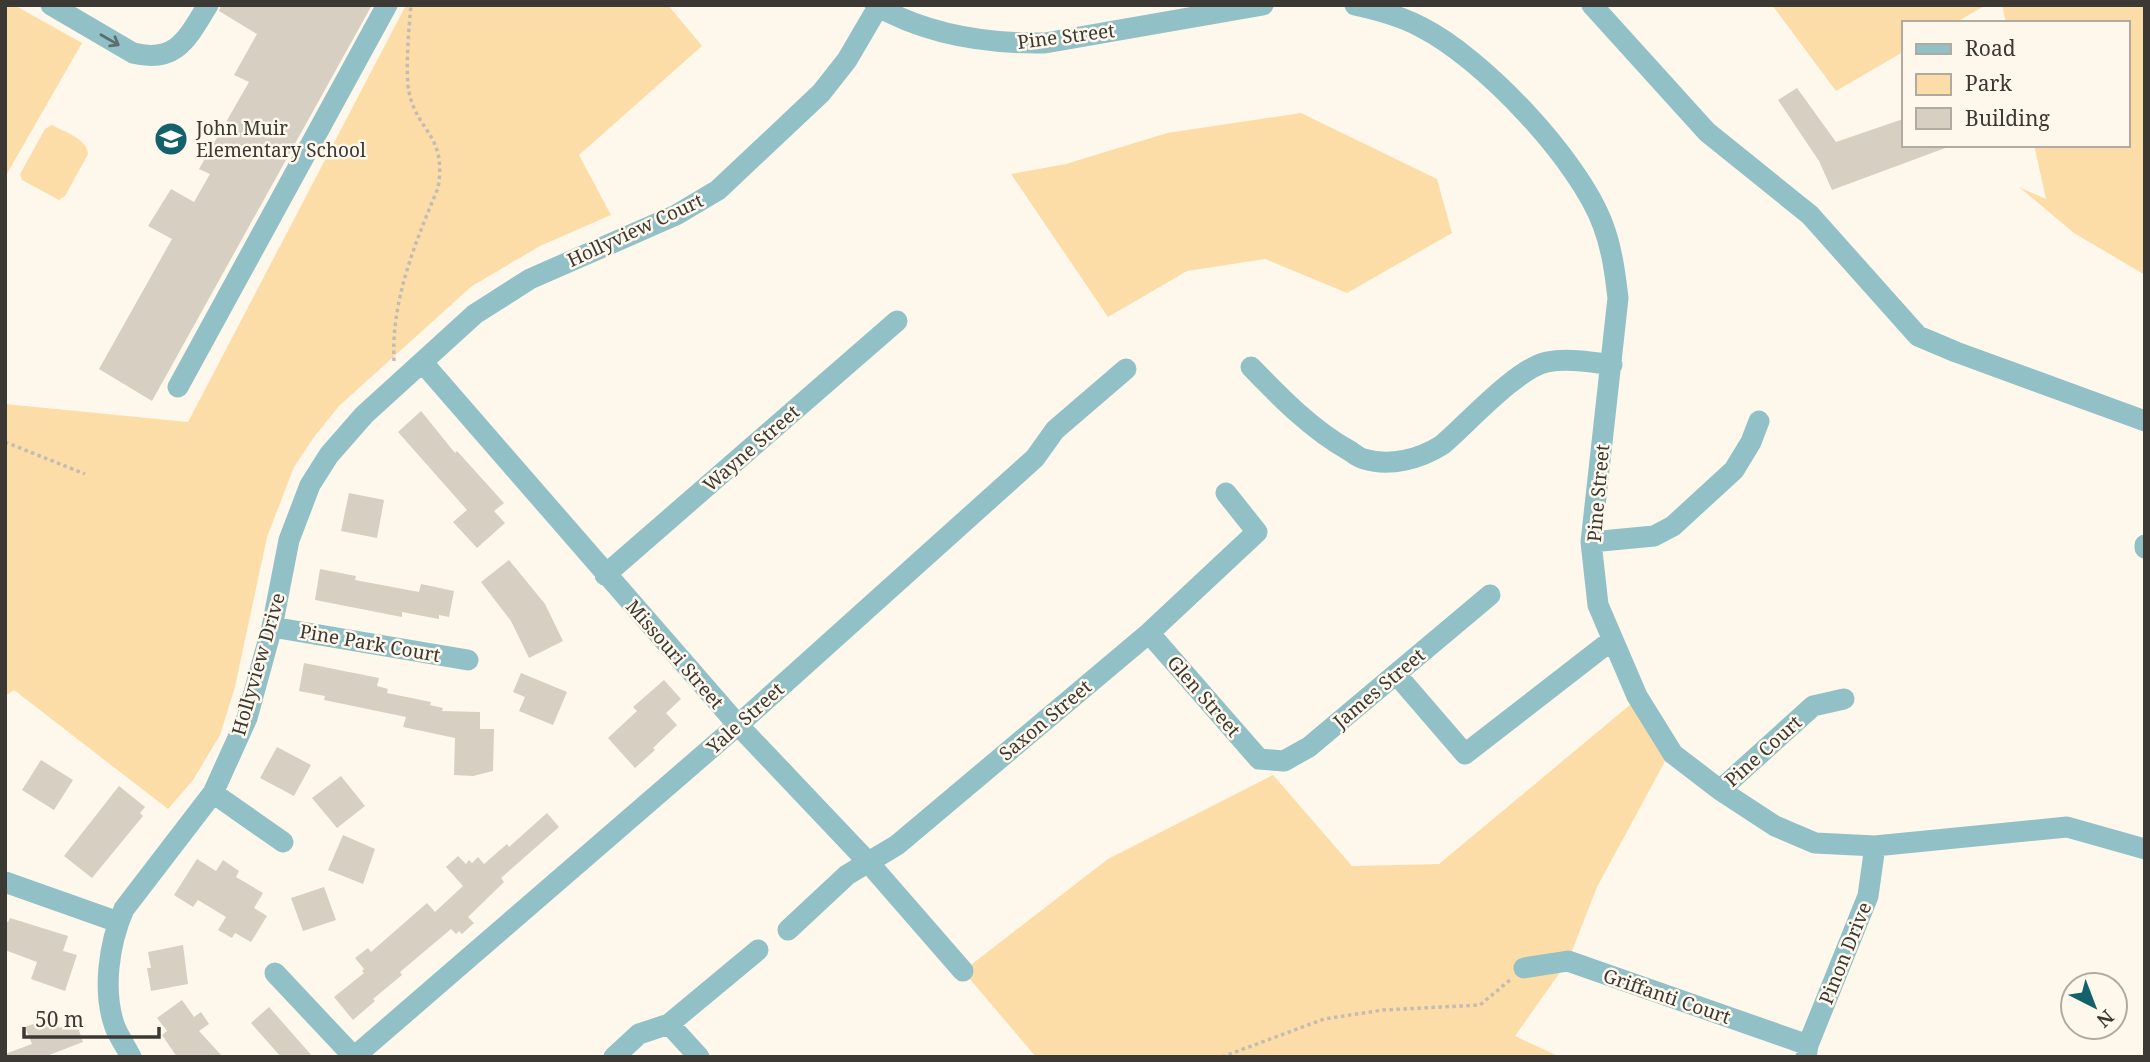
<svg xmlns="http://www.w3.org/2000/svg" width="2150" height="1062" font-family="'Noto Serif',serif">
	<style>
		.green { fill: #fddda7 }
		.building { fill: #d7cfc1 }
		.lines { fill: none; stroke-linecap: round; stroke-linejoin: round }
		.path { stroke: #c2bcb3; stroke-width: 3.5; stroke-dasharray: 3.5 3.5; stroke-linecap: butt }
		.minor { stroke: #91c0c7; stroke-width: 21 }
		.oneway { stroke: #5e6e6e }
		.labels { text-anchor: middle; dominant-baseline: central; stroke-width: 5; stroke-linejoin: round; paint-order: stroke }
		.street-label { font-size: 19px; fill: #3c3833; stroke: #fef7ec }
		.poi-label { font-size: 19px; fill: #3c3833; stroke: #fef7ec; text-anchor: start }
	</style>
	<rect width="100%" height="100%" fill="#fef7ec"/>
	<path class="green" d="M5 5H14L82 43 5 177Z
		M406 5H668L702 46 579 155 611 215 540 246 472 286 339 406 314 437 294 467 267 537 235 687 220 735 193 780 168 809 14 690 5 696V404L188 422Z
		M1772 5H1986L1955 23H1903V52L1836 91Z
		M2002 5H2145V275L2074 233 2019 187 2046 199 2034 145H2127V23H2006Z
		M1301 113 1437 179 1452 233 1347 293 1265 259 1187 271 1108 317 1011 174 1066 164 1167 133Z
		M52 125C65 132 87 139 88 154L65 196 59 200 22 180 20 174 45 129Z
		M1637 699 1669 754 1597 887 1568 961 1515 1036 1560 1057H1036L963 971 1108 859 1273 775 1352 866 1439 864Z"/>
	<path class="building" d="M221 5H372L152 401 99 369 172 239 148 226 171 189 194 202 210 174 199 169 249 82 234 75 257 34 219 11Z
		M1797 88 1836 142 1903 119V145L1948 147 1832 190 1819 161 1778 100Z
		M421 411 455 453 457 451 504 503 494 511 505 523 477 548 453 522 467 510 398 432Z
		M349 493 384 500 377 538 341 531Z
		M509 560 545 604 563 641 529 658 511 621 481 582Z
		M320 569 356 576 355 580 419 592 421 584 454 591 449 617 439 615V619L402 612V617L315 600Z
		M304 663 379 678 377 686 388 689 387 693 431 702 430 705 443 708 442 711 480 712V729H494L493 771 473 776 454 775 455 738 403 727 406 717 324 700 325 696 299 691Z
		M521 673 567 692 553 725 519 711 525 697 513 692Z
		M664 680 681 699 666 713 677 725 653 748 655 750 635 768 608 738 637 711 633 707Z
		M277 747 311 765 294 796 260 778Z
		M41 760 73 780 54 810 22 790Z
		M341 776 365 806 337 828 312 798Z
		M119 786 145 807 140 813 143 816 92 878 64 856Z
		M547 813 559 827 501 878 504 882 468 917 474 923 462 934 459 931 456 934 451 929 400 972 402 975 373 999 375 1001 353 1020 334 997 364 973 362 971 364 969 355 958 368 948 371 952 427 903 435 912 463 886 446 867 458 856 466 864 469 860 472 863 478 857 484 864 507 844 509 847Z
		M343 835 375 849 363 884 328 870Z
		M197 859 216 871 223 860 239 871 236 877 263 893 254 908 267 916 251 942 235 933 232 938 218 930 226 917 198 900 193 907 174 895Z
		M324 887 336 920 303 931 291 898Z
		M10 918 68 936 63 951 77 955 65 991 31 979 37 962 5 950V921L8 922Z
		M183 945 188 984 151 991 147 968H151L148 952Z
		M182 1000 194 1017 201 1012 209 1024 199 1031 223 1057H177L162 1035 167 1031 157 1018Z
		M269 1007 313 1057H281L251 1023Z
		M55 1016 59 1028 76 1022 83 1042 44 1057H5V1054L32 1044 25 1027Z"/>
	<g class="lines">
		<path class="path" d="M394 361C391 301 415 243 438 188 447 134 418 134 409 92 405 72 409 27 411 5
			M5 442 85 474
			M1222 1057 1324 1019 1383 1010 1480 1005 1511 979"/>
		<path class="minor" d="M51 5 133 53C177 64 188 37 208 5
			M875 5C927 35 985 44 1045 43L1263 5
			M1355 5C1378 10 1401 16 1421 27 1483 58 1579 160 1603 225 1612 249 1615 273 1618 298L1591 542 1598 605 1637 696 1673 754 1720 790 1775 826 1815 843 1875 846 2067 827 2145 849
			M1592 5 1707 132 1810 215 1918 336 1956 352 2145 421
			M423 363 738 725 868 862 963 971
			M1251 367C1281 398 1312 430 1350 451 1354 454 1359 458 1364 459 1390 467 1420 459 1442 445 1467 424 1517 368 1547 362 1567 358 1592 362 1612 365
			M178 387 387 5
			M1591 542 1654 536 1673 526 1734 470 1751 442 1759 421
			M2145 545V548
			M605 575 897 321
			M272 627 468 660
			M1149 633 1259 759 1284 761 1309 747 1490 595
			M1396 674 1465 754 1612 640
			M1720 790 1813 706 1844 699
			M213 793 283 842
			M5 882 118 922
			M788 930 847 875 897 845 1149 633 1257 532 1226 493
			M1524 968 1568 961 1808 1045
			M275 973 354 1057
			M669 1024 699 1057
			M131 1057C126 1047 119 1037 115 1027 102 991 109 943 124 909L213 793 247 718 272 627 289 540 310 485 329 455 364 415 475 314 530 279 676 215 718 190 821 93 847 60 878 7
			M354 1057 738 725 1035 458 1055 430 1126 369
			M614 1057 639 1034 669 1024 758 950
			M1806 1057 1808 1045 1868 896 1875 846"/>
	</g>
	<defs><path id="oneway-shaft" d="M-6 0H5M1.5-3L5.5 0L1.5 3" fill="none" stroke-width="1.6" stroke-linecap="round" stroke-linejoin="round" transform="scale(1.75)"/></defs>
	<use class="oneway" href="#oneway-shaft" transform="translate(110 40) rotate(30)"/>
	<defs>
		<symbol id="school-disc" viewBox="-11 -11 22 22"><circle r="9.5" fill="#13616a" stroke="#fef7ec"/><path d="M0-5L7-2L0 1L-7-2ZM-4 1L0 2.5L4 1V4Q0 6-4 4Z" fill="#fff"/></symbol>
	</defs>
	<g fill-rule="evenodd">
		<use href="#school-disc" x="152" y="120" width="38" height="38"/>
	</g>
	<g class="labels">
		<g class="street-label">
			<text transform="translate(1066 36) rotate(-7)">Pine Street</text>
			<text transform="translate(635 230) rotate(-25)">Hollyview Court</text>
			<text transform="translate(751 448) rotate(-41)">Wayne Street</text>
			<text transform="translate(1598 493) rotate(-85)">Pine Street</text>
			<text transform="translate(370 643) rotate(10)">Pine Park Court</text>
			<text transform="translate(675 654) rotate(49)">Missouri Street</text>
			<text transform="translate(258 664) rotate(-74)">Hollyview Drive</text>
			<text transform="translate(1379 688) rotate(-40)">James Street</text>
			<text transform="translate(1204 696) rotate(49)">Glen Street</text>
			<text transform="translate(745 718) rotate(-42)">Yale Street</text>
			<text transform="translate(1045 720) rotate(-40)">Saxon Street</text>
			<text transform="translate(1763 751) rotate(-42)">Pine Court</text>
			<text transform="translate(1845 953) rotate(-68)">Pinon Drive</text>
			<text transform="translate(1667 996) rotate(19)">Griffanti Court</text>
		</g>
		<g class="poi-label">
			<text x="196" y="128">John Muir<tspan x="196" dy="22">Elementary School</tspan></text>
		</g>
	</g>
	<rect width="2150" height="1062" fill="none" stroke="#3c3833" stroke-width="14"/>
	<rect x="1902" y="21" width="228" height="126" fill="#fef7ec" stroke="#b0aba2" stroke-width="2"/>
	<rect x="1916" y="44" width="35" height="10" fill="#91c0c7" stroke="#b0aba2" stroke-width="2"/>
	<text x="1965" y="56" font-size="21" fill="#3c3833">Road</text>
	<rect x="1916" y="74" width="35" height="21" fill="#fddda7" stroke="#b0aba2" stroke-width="2"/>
	<text x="1965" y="91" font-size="21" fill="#3c3833">Park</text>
	<rect x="1916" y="108" width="35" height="21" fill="#d7cfc1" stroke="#b0aba2" stroke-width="2"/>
	<text x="1965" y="126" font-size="21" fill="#3c3833">Building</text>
	<g transform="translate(2094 1006) rotate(138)"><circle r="33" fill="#fef7ec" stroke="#b0aba2" stroke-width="2"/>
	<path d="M0-5L12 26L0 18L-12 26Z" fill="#13616a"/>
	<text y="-10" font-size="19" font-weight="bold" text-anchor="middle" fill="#3c3833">N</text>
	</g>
	<path d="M24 1027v10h135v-10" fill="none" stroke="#3c3833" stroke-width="3.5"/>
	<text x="35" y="1027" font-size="21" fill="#3c3833" stroke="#fef7ec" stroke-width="5" paint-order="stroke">50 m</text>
</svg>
